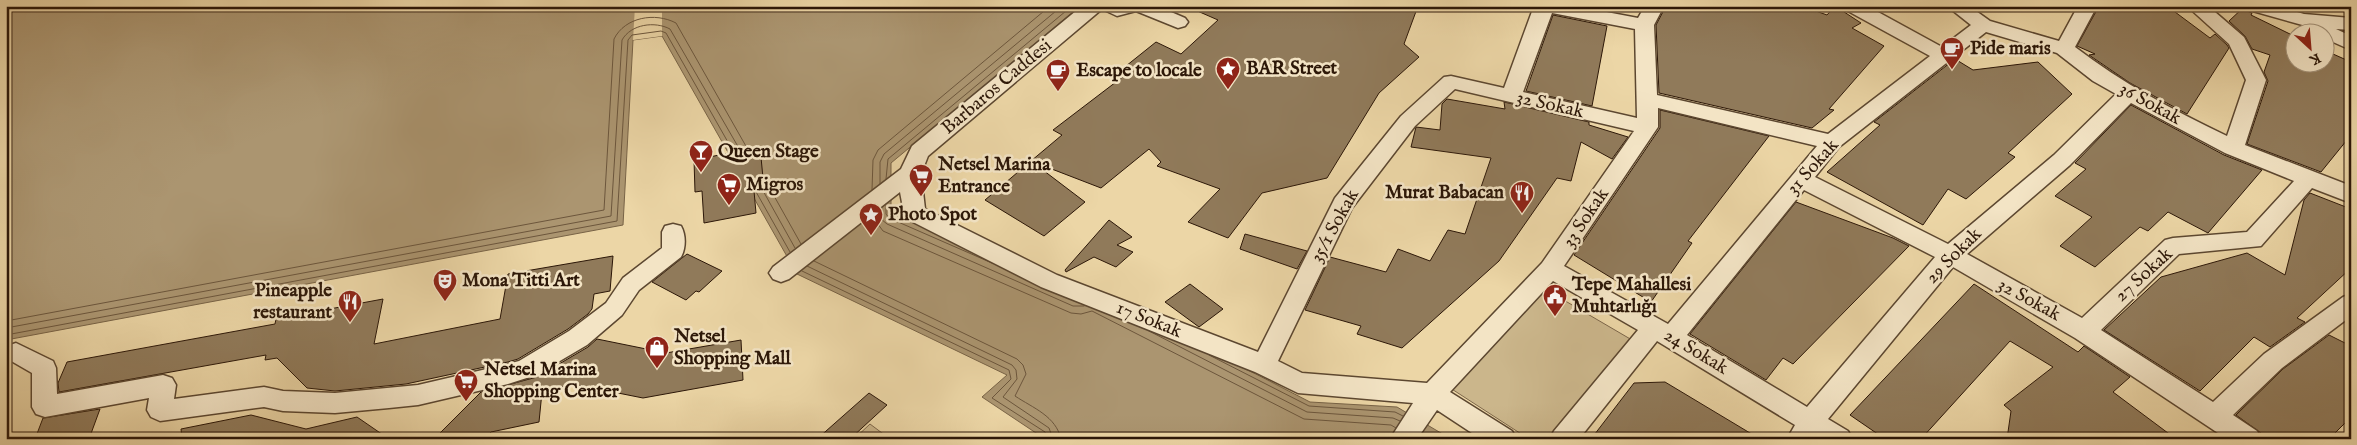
<svg xmlns="http://www.w3.org/2000/svg" width="2357" height="445" font-family="'IM FELL English',serif">
	<style>
		.green { fill: #cbb68b; stroke: #7c664a }
		.water { fill: #ab9570; stroke: #786346 }
		.pier { fill: #ecd6a6 }
		.lines { fill: none; stroke-linecap: round; stroke-linejoin: round }
		.shore { stroke: #6c563c; stroke-width: 1 }
		.building { fill: #907a5a; stroke: #2c1708 }
		.street-casing { stroke: #5c4730; stroke-width: 3 }
		.street { fill: #f3e4c5; fill-rule: evenodd }
		.labels { text-anchor: middle; dominant-baseline: central; stroke-width: 5; stroke-linejoin: round; paint-order: stroke }
		.poi-label { font-size: 19px; font-weight: bold; fill: #2c1708; stroke: #f3e4c5; text-anchor: start }
		.street-label { font-size: 19px; fill: #2c1708; stroke: #f3e4c5 }
	</style>
	<rect width="100%" height="100%" fill="#ecd6a6"/>
	<filter id="stains"><feTurbulence type="fractalNoise" baseFrequency=".004" numOctaves="4"/><feColorMatrix values="0 0 0 0 .2 0 0 0 0 .09 0 0 0 0 .02 0 0 0 .5 -.17"/></filter>
	<radialGradient id="worn" r=".72"><stop offset=".6" stop-color="#630" stop-opacity="0"/><stop offset="1" stop-color="#630" stop-opacity=".3"/></radialGradient>
	<path class="green" d="M1538 285 1632 340 1549 439H1529L1444 384Z
		M870 424 890 439H854Z"/>
	<path class="water" d="M6 6H1080L891 163V213L1078 296 1089 288 1310 402 1397 407 1451 439H1045L982 397 1007 375 797 274 662 36 633 40 623 225 6 340Z"/>
	<path class="pier" d="M635 6H662V36L633 40Z"/>
	<g class="lines">
		<path class="shore" d="M764 178 801 244
			M886 179 888 159 1072 6
			M757 180 795 248
			M880 184V162L884 154 1062 6
			M755 190 790 252
			M872 190 873 160 878 150 1050 6
			M886 205V214L889 218 992 263
			M879 210 881 219 887 224 1073 306H1084
			M872 216 883 231 1071 313 1081 314 1092 311 1304 419 1391 425 1396 428
			M814 261 1017 359 1023 365 1026 374 1015 396C1033 408 1056 416 1061 439
			M807 266 1012 365 1016 370 1017 379 1003 397 1049 428 1053 439
			M802 271 1009 370 1011 379 992 398 1045 432 1047 439
			M6 321 604 210 614 39C625 17 655 12 676 23L747 148
			M6 328 611 216 622 40C631 24 655 21 670 29L740 150
			M1149 331 1307 412 1393 418 1400 421
			M6 335 617 221 628 40 632 35 661 31 666 33 733 151
			M1209 355 1309 406 1395 412 1403 416"/>
	</g>
	<path class="building" d="M1186 6H1418L1404 44 1419 57 1379 93 1327 178 1262 193 1228 238 1188 222 1220 189 1157 166 1161 162 1149 149 1101 188 1031 161 1062 135 1053 130 1133 69 1126 66 1156 42 1181 54 1218 20Z
		M1666 6H1802L1827 15 1835 6 1861 23 1852 28 1884 46 1829 109 1834 110 1812 128 1659 93 1656 25Z
		M2099 6H2167L2210 38 2215 34 2227 45 2229 48 2187 114 2130 83 2089 55 2095 54 2077 46Z
		M2245 6 2247 11 2252 13 2251 15 2294 36V62H2324V50L2351 62V135L2321 172 2247 144 2268 81 2264 72 2270 55 2252 49 2245 36 2229 21Z
		M1553 15 1607 26 1592 106 1526 91Z
		M1955 59 1973 70 2038 62 2072 94 2008 153 2015 157 1966 199 1948 189 1923 225 1827 172 1880 125 1874 122Z
		M1447 99 1505 109 1504 102 1589 122V125L1628 137 1612 159 1581 142 1571 181 1557 178 1499 261 1402 348 1357 334 1361 326 1305 310 1330 257 1386 272 1398 249 1430 261 1448 230 1465 234 1491 158 1411 147 1416 127 1440 130 1442 104Z
		M2131 105 2224 155 2262 170 2208 233 2168 212 2148 231 2140 227 2095 267 2060 246 2092 217 2055 196 2086 169 2075 163Z
		M1660 110 1769 136 1688 241 1692 243 1651 302 1574 255 1660 128Z
		M760 147 763 178 753 180 756 213 704 223 702 191 695 192 694 160Z
		M1031 161 1085 202 1044 236 985 200Z
		M2310 193 2351 209V268L2297 318 2305 322 2270 347 2254 337 2200 391 2104 330 2161 277 2247 253 2285 275 2304 200Z
		M1796 202 1893 238 1909 246 1793 364 1783 358 1766 380 1690 334Z
		M1109 220 1132 237 1117 245 1133 252 1116 267 1094 257 1066 272 1065 270Z
		M1245 234 1307 251 1297 269 1240 249Z
		M687 254 722 271 699 292 696 291 686 300 652 282Z
		M613 256 610 291 594 294 592 309 588 314 568 329 518 359 508 362 406 384 335 391 307 388 277 358 265 360 266 355 59 392 58 383 67 362 275 324 276 319 383 299 374 344 500 319 508 274Z
		M1190 284 1223 309 1199 327 1165 302Z
		M1974 284 2078 352 2084 346 2130 377 2113 392 2176 439H2007L2011 411 2004 405 2053 367 2010 341 1921 439H1885L1850 415Z
		M2329 335 2351 346V417L2329 439H2269L2236 415 2283 369Z
		M597 339 666 353 741 340 743 380 643 398 573 384 542 392 539 422 491 432 484 439H434L481 392 537 377 588 347Z
		M1665 382 1760 439H1591L1634 383Z
		M869 393 887 405 850 439H817Z
		M100 409 89 439H35L43 418Z
		M251 415 306 429 357 417 389 439H182L181 429Z"/>
	<g class="lines">
		<defs>
			<path id="street" d="M1082 6H1157L1185 18 1188 22 1185 26 1178 28 1136 11 1117 16 1102 9 928 156 921 174 925 209 1057 275 1258 352 1335 198 1401 116 1444 77 1451 76 1504 88 1534 6H1575L1638 18 1645 6H1664L1654 25 1657 95 1828 134 1930 56 1846 10 1844 6H1867L1942 47 1971 25 1947 6H1969L1990 21 2059 41 2078 6H2097L2075 47C2122 83 2173 110 2227 136L2246 80 2229 44 2187 6H2208L2244 37 2266 80 2245 145 2351 186V203L2312 188 2261 246 2179 254 2101 330 2213 402 2264 354 2343 297 2351 294V316L2282 368 2233 415 2257 431 2261 439H2227L2075 338 1953 267 1828 419 1848 431 1852 439H1787L1795 425 1657 341 1579 439H1550L1554 431 1638 330 1553 281 1450 392 1512 431 1516 439H1481L1437 410 1417 439H1390L1413 403 1298 393 1255 372 1041 287 907 219 904 213 900 192 789 279 781 282 773 279 769 273 773 267 901 169 912 146ZM1552 13 1635 29 1637 118 1523 92ZM1986 32 2057 53 2093 81 2116 94 2054 155 1948 244 1815 177 1839 147ZM1455 89 1634 131 1542 263 1427 383 1302 373 1278 361 1352 208 1415 126ZM2131 103 2225 153 2294 181 2247 232 2173 238 2165 240 2082 318 1967 254 2070 165ZM1658 108 1817 146 1668 324 1564 266 1658 127ZM1804 190 1935 257 1807 407 1687 335Z
				M2247 6H2277L2304 14 2351 18V30L2336 29 2351 36V50L2324 38V32H2314L2306 26 2249 10Z
				M673 224 681 226C686 235 686 248 681 257L639 290 622 315 587 345 536 375 508 384 418 405 389 408 335 413 283 411 264 407 160 421 151 417 147 410 149 398 45 417 36 414 32 407V373L6 358 7 346 16 343 53 361 56 368 57 394 163 375 172 378 176 385 174 399 264 387 283 391 335 393 418 385 508 364 519 361 569 331 606 303 623 278 662 248V232L665 226Z"/>
		</defs>
		<use href="#street" class="street-casing"/>
		<use href="#street" class="street"/>
	</g>
	<defs>
		<symbol id="cafe-pin" viewBox="-11 -11 22 30"><path d="M0 17L-7.5 6A9.5 9.5 0 1 1 7.5 6Z" fill="#8f2418" stroke="#f3e4c5"/><path d="M-5.5-4.5H6V0H3Q3 3.5 0 3.5H-2.5Q-5.5 3.5-5.5 0ZM3-3.2v2h1.7v-2ZM-6 4.5H4V6H-6Z" fill="#fff"/></symbol>
		<symbol id="sight-pin" viewBox="-11 -11 22 30"><path d="M0 17L-7.5 6A9.5 9.5 0 1 1 7.5 6Z" fill="#8f2418" stroke="#f3e4c5"/><path d="M0-6L1.8-2.2L6-1.7L2.9 1.2L3.7 5.4L0 3.3L-3.7 5.4L-2.9 1.2L-6-1.7L-1.8-2.2Z" fill="#fff"/></symbol>
		<symbol id="bar-pin" viewBox="-11 -11 22 30"><path d="M0 17L-7.5 6A9.5 9.5 0 1 1 7.5 6Z" fill="#8f2418" stroke="#f3e4c5"/><path d="M-6-5H6L.8 .8V4.5H3.5V6h-7V4.5H-.8V.8Z" fill="#fff"/></symbol>
		<symbol id="supermarket-pin" viewBox="-11 -11 22 30"><path d="M0 17L-7.5 6A9.5 9.5 0 1 1 7.5 6Z" fill="#8f2418" stroke="#f3e4c5"/><path d="M-6-5.5h2.5l.6 2H6L4.5 2H-2.5L-4.4-4H-6ZM-1.5 3.2a1.3 1.3 0 1 0 .1 0ZM3 3.2a1.3 1.3 0 1 0 .1 0Z" fill="#fff"/></symbol>
		<symbol id="restaurant-pin" viewBox="-11 -11 22 30"><path d="M0 17L-7.5 6A9.5 9.5 0 1 1 7.5 6Z" fill="#8f2418" stroke="#f3e4c5"/><path d="M-5-6h1v4h1v-4h1v4h1v-4h1v5L-1.5 .5V6h-2V.5L-5-1ZM5-6V6H3V1.5H1.5Q1.5-4 5-6Z" fill="#fff"/></symbol>
		<symbol id="theatre-pin" viewBox="-11 -11 22 30"><path d="M0 17L-7.5 6A9.5 9.5 0 1 1 7.5 6Z" fill="#8f2418" stroke="#f3e4c5"/><path d="M-5-5.5Q0-4 5-5.5V0Q5 5 0 6Q-5 5-5 0ZM-3.3-2.5H-1v1.5H-3.3ZM1-2.5H3.3v1.5H1ZM-2.8 1Q0 5.5 2.8 1Z" fill="#fff"/></symbol>
		<symbol id="civic-pin" viewBox="-11 -11 22 30"><path d="M0 17L-7.5 6A9.5 9.5 0 1 1 7.5 6Z" fill="#8f2418" stroke="#f3e4c5"/><path d="M-.6-6.5H3V-4.5H.6V-3L4-1V1h2V6H-6V1h2V-1L-.6-3ZM-1.2 2.5V6h2.4V2.5Z" fill="#fff"/></symbol>
		<symbol id="shop-pin" viewBox="-11 -11 22 30"><path d="M0 17L-7.5 6A9.5 9.5 0 1 1 7.5 6Z" fill="#8f2418" stroke="#f3e4c5"/><path d="M-5-2.5h2.3a2.7 3.5 0 0 1 5.4 0H5L5.5 6h-11ZM-1.5-2.5h3a1.5 2.3 0 0 0-3 0Z" fill="#fff"/></symbol>
	</defs>
	<g fill-rule="evenodd">
		<use href="#cafe-pin" x="1938" y="35" width="28" height="38"/>
		<use href="#sight-pin" x="1214" y="55" width="28" height="38"/>
		<use href="#cafe-pin" x="1044" y="57" width="28" height="38"/>
		<use href="#bar-pin" x="687" y="138" width="28" height="38"/>
		<use href="#supermarket-pin" x="907" y="162" width="28" height="38"/>
		<use href="#supermarket-pin" x="715" y="171" width="28" height="38"/>
		<use href="#restaurant-pin" x="1508" y="179" width="28" height="38"/>
		<use href="#sight-pin" x="857" y="201" width="28" height="38"/>
		<use href="#theatre-pin" x="431" y="267" width="28" height="38"/>
		<use href="#civic-pin" x="1541" y="282" width="28" height="38"/>
		<use href="#restaurant-pin" x="336" y="288" width="28" height="38"/>
		<use href="#shop-pin" x="643" y="334" width="28" height="38"/>
		<use href="#supermarket-pin" x="452" y="367" width="28" height="38"/>
	</g>
	<g class="labels">
		<g class="poi-label">
			<text x="1970" y="49">Pide maris</text>
			<text x="1246" y="69">BAR Street</text>
			<text x="1076" y="71">Escape to locale</text>
			<text x="718" y="152">Queen Stage</text>
			<text x="938" y="165">Netsel Marina<tspan x="938" dy="22">Entrance</tspan></text>
			<text x="746" y="185">Migros</text>
			<text x="1504" y="193" text-anchor="end">Murat Babacan</text>
			<text x="888" y="215">Photo Spot</text>
			<text x="462" y="281">Mona Titti Art</text>
			<text x="1572" y="285">Tepe Mahallesi<tspan x="1572" dy="22">Muhtarlığı</tspan></text>
			<text x="332" y="291" text-anchor="end">Pineapple<tspan x="332" dy="22">restaurant</tspan></text>
			<text x="674" y="337">Netsel<tspan x="674" dy="22">Shopping Mall</tspan></text>
			<text x="484" y="370">Netsel Marina<tspan x="484" dy="22">Shopping Center</tspan></text>
		</g>
		<g class="street-label">
			<text transform="translate(997 87) rotate(-40)">Barbaros Caddesi</text>
			<text transform="translate(2150 104) rotate(29)">36 Sokak</text>
			<text transform="translate(1550 105) rotate(13)">32 Sokak</text>
			<text transform="translate(1813 167) rotate(-48)">31 Sokak</text>
			<text transform="translate(1586 218) rotate(-56)">33 Sokak</text>
			<text transform="translate(1335 226) rotate(-61)">35/1 Sokak</text>
			<text transform="translate(1954 256) rotate(-45)">29 Sokak</text>
			<text transform="translate(2144 275) rotate(-42)">27 Sokak</text>
			<text transform="translate(2029 300) rotate(29)">32 Sokak</text>
			<text transform="translate(1149 320) rotate(22)">17 Sokak</text>
			<text transform="translate(1696 352) rotate(31)">24 Sokak</text>
		</g>
	</g>
	<rect width="2357" height="445" fill="none" stroke="#ecd6a6" stroke-width="25"/>
	<rect x="8" y="8" width="2342" height="430" fill="none" stroke="#2c1708" stroke-width="2.5"/>
	<rect x="12" y="12" width="2332" height="420" fill="none" stroke="#2c1708"/>
	<g transform="translate(2310 48) rotate(154)"><circle r="24" fill="#f3e4c5" stroke="#a39279"/>
	<path d="M0-4L9 19L0 12L-9 19Z" fill="#8f2418"/>
	<text y="-8" font-size="14" font-weight="bold" text-anchor="middle" fill="#2c1708">K</text>
	</g>
	<rect width="100%" height="100%" filter="url(#stains)"/>
	<rect width="100%" height="100%" fill="url(#worn)"/>
</svg>
